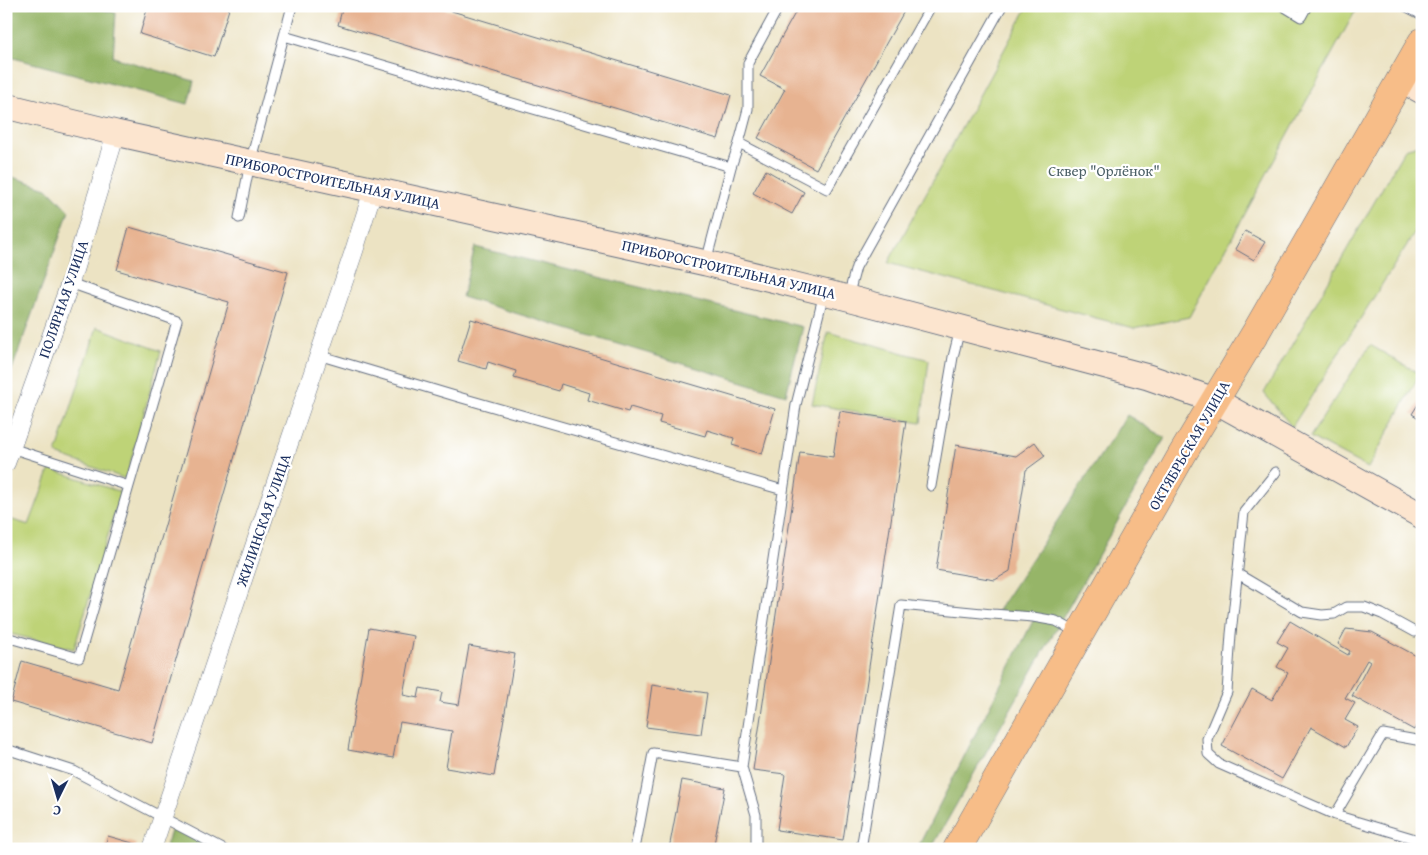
<svg xmlns="http://www.w3.org/2000/svg" width="1428" height="855" font-family="'Gentium Book Plus',serif">
	<style>
		.green { fill: #bed377; stroke: #6c816a }
		.forest { fill: #96b568; stroke: #587263 }
		.building { fill: #e7b391 }
		.lines { fill: none; stroke-linecap: round; stroke-linejoin: round }
		.service-casing { stroke: #646e81; stroke-width: 11 }
		.minor-casing { stroke: #646e81; stroke-width: 19 }
		.secondary-casing { stroke: #646e81; stroke-width: 27 }
		.primary-casing { stroke: #646e81; stroke-width: 29 }
		.service { stroke: #fff; stroke-width: 9 }
		.minor { stroke: #fff; stroke-width: 18 }
		.secondary { stroke: #fce5cf; stroke-width: 25 }
		.primary { stroke: #f7bd88; stroke-width: 28 }
		.labels { text-anchor: middle; dominant-baseline: central; stroke-width: 4.5; stroke-linejoin: round; paint-order: stroke }
		.park-label { font-size: 15px; fill: #4c6066; stroke: #fff }
		.street-label { font-size: 15px; fill: #1b2f5e; stroke: #fff }
	</style>
	<rect width="100%" height="100%" fill="#fff"/>
	<filter id="ink" filterUnits="userSpaceOnUse"><feTurbulence type="fractalNoise" baseFrequency=".02" numOctaves="2"/><feDisplacementMap in="SourceGraphic" scale="10" xChannelSelector="R" yChannelSelector="G"/><feConvolveMatrix kernelMatrix="1 2 1 2 8 2 1 2 1" color-interpolation-filters="sRGB"/></filter>
	<filter id="wash" filterUnits="userSpaceOnUse"><feTurbulence type="fractalNoise" baseFrequency=".0096" numOctaves="4" result="noise"/><feDisplacementMap in="SourceGraphic" scale="20" xChannelSelector="R" yChannelSelector="G"/><feGaussianBlur stdDeviation="1.12" result="paint"/><feColorMatrix in="noise" values="0 0 0 0 0 0 0 0 0 0 0 0 0 0 0 0 0 1.4 0 .05"/><feComposite in="paint" operator="in"/></filter>
	<g filter="url(#wash)">
		<rect width="100%" height="100%" fill="#ece3c3"/>
		<path class="green" d="M1028 6H1358L1189 317 1134 328 888 263Z
			M1422 144V221L1292 427 1264 393 1405 149Z
			M97 327 161 351 126 479 56 454Z
			M828 332 929 360 921 423 812 404Z
			M1370 345 1420 374 1368 468 1310 437Z
			M50 469 121 492 74 649 6 633V518L29 525Z"/>
		<path class="forest" d="M6 6H88L116 13 113 57 194 81 188 104 6 56Z
			M6 175 47 188 69 211 6 386Z
			M475 247 803 327 786 395 462 297Z
			M1127 415 1165 438 931 849H917L1036 615 997 612Z
			M172 828 215 849H165Z"/>
		<g id="blocks">
			<path class="building" d="M148 6H230L214 57 140 34Z
				M343 6H435L731 95 718 139 338 25Z
				M799 6H907L816 169 758 138 785 89 760 76Z
				M766 170 804 192 792 214 753 193Z
				M129 227 288 272 152 743 11 702 22 661 118 689 229 302 117 270Z
				M1245 231 1265 242 1254 260 1235 249Z
				M471 319 775 409 762 454 732 445 734 438 707 430 705 436 659 423 661 416 630 407 628 412 587 400 589 393 561 384 559 391 514 378 516 371 488 362 486 369 458 361Z
				M1422 398V420L1412 414Z
				M840 411 906 421 843 840 777 830 785 774 753 770 800 452 833 457Z
				M1035 442 1045 456 1026 470 1010 571 995 580 936 570 956 445 1016 456Z
				M1290 621 1348 655 1350 651 1338 644 1346 629 1372 632 1422 659V716L1414 730 1352 696 1370 662 1367 660 1345 698 1355 703 1345 720 1358 727 1346 747 1311 727 1282 779 1222 746 1252 689 1272 700 1288 673 1277 667 1288 648 1277 642Z
				M369 628 414 636 403 695 418 698 420 688 442 692 440 702 459 705 469 646 515 654 494 776 446 768 452 731 400 722 393 758 348 750Z
				M652 685 707 693 701 734 646 727Z
				M682 780 725 788 713 849H669Z
				M108 836 136 844 135 849H104Z"/>
		</g>
	</g>
	<g filter="url(#ink)">
		<use href="#blocks" fill-opacity="0" stroke="#646e81" stroke-width="1"/>
		<g class="lines">
			<defs>
				<path id="service" d="M1283 6 1301 17 1307 6
					M1405 6 1422 15
					M284 36 292 6
					M739 143 748 109V63L779 6
					M239 218 250 163 284 36 731 167
					M706 262 731 167 739 143 827 189 931 6
					M848 297 856 267 1002 6
					M318 355 455 396 783 490
					M11 448 129 486
					M1276 472 1244 512 1231 634 1227 692 1207 739 1208 754 1219 764 1335 815 1383 734 1422 741
					M931 486 953 357 960 329
					M1238 574 1302 612 1322 615 1334 614 1346 607H1364L1382 614 1415 632
					M6 637 79 658 177 321 70 283
					M6 749 74 771 223 849
					M1335 815 1422 841
					M635 849 653 753 742 767
					M756 849V815L742 767 796 405 824 293
					M861 849 901 605 992 614 1033 617 1056 621 1078 633"/>
				<path id="minor" d="M6 463 70 283 116 133
					M152 849 354 251 373 190"/>
				<path id="secondary" d="M1400 79 1422 91
					M6 106 116 133 706 263 848 298 1148 377 1214 400 1422 516"/>
				<path id="primary" d="M957 849 1183 453 1256 332 1422 42"/>
			</defs>
			<use href="#service" class="service-casing"/>
			<use href="#minor" class="minor-casing"/>
			<use href="#secondary" class="secondary-casing"/>
			<use href="#primary" class="primary-casing"/>
			<use href="#service" class="service"/>
			<use href="#minor" class="minor"/>
			<use href="#secondary" class="secondary"/>
			<use href="#primary" class="primary"/>
		</g>
	</g>
	<g class="labels">
		<g class="park-label">
			<text x="1104" y="170">Сквер "Орлёнок"</text>
		</g>
		<g class="street-label">
			<text transform="translate(333 181) rotate(12)">ПРИБОРОСТРОИТЕЛЬНАЯ УЛИЦА</text>
			<text transform="translate(729 269) rotate(13)">ПРИБОРОСТРОИТЕЛЬНАЯ УЛИЦА</text>
			<text transform="translate(63 299) rotate(-71)">ПОЛЯРНАЯ УЛИЦА</text>
			<text transform="translate(1189 445) rotate(-60)">ОКТЯБРЬСКАЯ УЛИЦА</text>
			<text transform="translate(263 520) rotate(-71)">ЖИЛИНСКАЯ УЛИЦА</text>
		</g>
	</g>
	<rect width="1428" height="855" fill="none" stroke="#fff" stroke-width="25"/>
	<g transform="translate(58 798) rotate(185)" stroke="#ffffff" stroke-width="4" paint-order="stroke">
	<path d="M0-4L9 19L0 12L-9 19Z" fill="#1b2f5e"/>
	<text y="-8" font-size="14" font-weight="bold" text-anchor="middle" fill="#1b2f5e">С</text>
	</g>
</svg>
